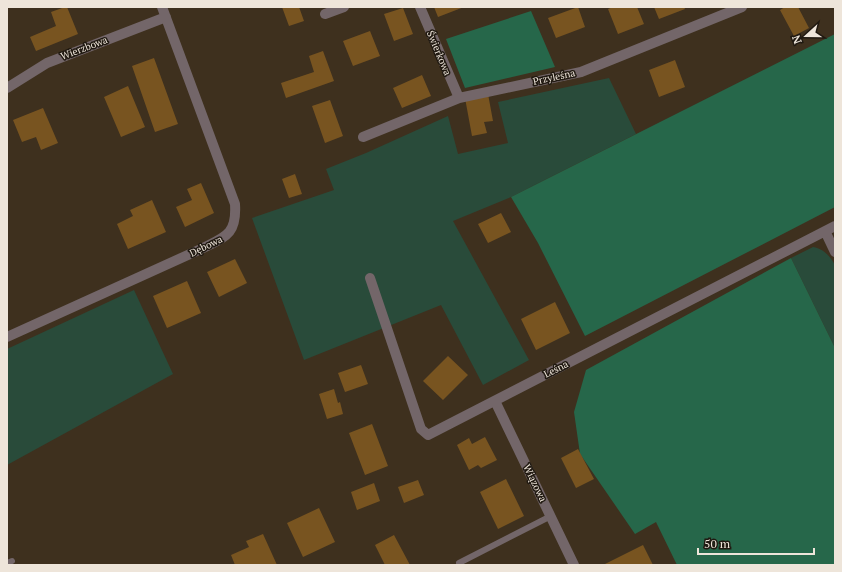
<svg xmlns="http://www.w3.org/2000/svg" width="842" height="572" font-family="'PT Serif',serif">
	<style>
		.green { fill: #294b3a }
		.forest { fill: #26674a }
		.building { fill: #785420 }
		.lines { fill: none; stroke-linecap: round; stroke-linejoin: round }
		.service { stroke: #736669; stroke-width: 6 }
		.minor { stroke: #736669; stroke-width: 10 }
		.labels { text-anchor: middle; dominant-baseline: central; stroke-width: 3; stroke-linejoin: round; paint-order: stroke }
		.street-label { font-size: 10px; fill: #eee5da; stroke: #201911 }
	</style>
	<rect width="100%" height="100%" fill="#3e301e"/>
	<path class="green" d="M609 78 636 134 511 197 453 221 529 360 483 385 441 305 304 360 252 218 334 190 326 169 366 153 448 116 458 154 508 143 498 102Z
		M813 247C824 249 830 256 835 265V348L791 258Z
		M134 290 173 374 7 465V349Z"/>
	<path class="forest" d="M531 11 555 67 465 88 446 39Z
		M835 34V207L585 336 538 243 511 197Z
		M791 258 835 348V565H677L656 522 635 534 580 454 574 412 586 370Z"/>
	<path class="building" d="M65 7H67L78 34 36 51 30 37 56 26 51 12Z
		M282 7H299L304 21 289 26Z
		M434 7H464L438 17Z
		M578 7 585 27 556 38 548 18Z
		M613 7H637L644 24 618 34 608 9Z
		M654 7H684L685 9 659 19Z
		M785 7H798L809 28 794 36 780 10Z
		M403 8 413 34 394 41 384 14Z
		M370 31 380 56 353 66 343 41Z
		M323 51 334 81 286 98 281 83 314 72 309 56Z
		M154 58 178 124 155 132 132 66Z
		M675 60 685 87 659 97 649 70Z
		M422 75 431 96 402 108 393 88Z
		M128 86 145 127 121 137 104 97Z
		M488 94 493 121 484 122 487 133 472 136 465 98Z
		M330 100 343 136 325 143 312 106Z
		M43 108 58 143 41 150 36 137 22 142 13 120Z
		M295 174 302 194 289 198 282 179Z
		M201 183 214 213 185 227 176 207 192 200 187 189Z
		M152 200 166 232 128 249 117 224 133 216 130 210Z
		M501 213 511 232 488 243 478 224Z
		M235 259 247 283 219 297 207 272Z
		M187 281 201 313 167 328 153 296Z
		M555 302 570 333 536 350 521 319Z
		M448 356 468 375 443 400 423 381Z
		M361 365 368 384 345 392 338 373Z
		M334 389 338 403 340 402 343 414 327 419 319 394Z
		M372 424 388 466 365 475 349 433Z
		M485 437 497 460 481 468 478 465 469 470 457 445 469 438 472 444Z
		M578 449 594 479 576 488 561 458Z
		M506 479 524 516 498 529 480 492Z
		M418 480 424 495 404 503 398 487Z
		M374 483 380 501 357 510 351 492Z
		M319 508 335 542 303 557 287 523Z
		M263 534 277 565H235L231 555 249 547 246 541Z
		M394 535 410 565H385L375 545Z
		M643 545 653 565H603Z"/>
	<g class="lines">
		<path class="service" d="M7 563 12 561
			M459 563 551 516"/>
		<path class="minor" d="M420 7 459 98
			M325 14 344 7
			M7 88 47 63 166 17
			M363 137 459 98 581 72 742 7
			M825 231 835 252
			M370 278 421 429 428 435 835 226
			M7 337 201 249C225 237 237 235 235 204L162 7
			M495 401 574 565"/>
	</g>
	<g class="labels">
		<g class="street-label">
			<text transform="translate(84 48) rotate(-21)">Wierzbowa</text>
			<text transform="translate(439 53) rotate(67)">Świerkowa</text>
			<text transform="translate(554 77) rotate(-12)">Przyleśna</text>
			<text transform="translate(206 246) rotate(-26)">Dębowa</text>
			<text transform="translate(556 369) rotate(-27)">Leśna</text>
			<text transform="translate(535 483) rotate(64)">Wiązowa</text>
		</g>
	</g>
	<rect width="842" height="572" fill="none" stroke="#eee5da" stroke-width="16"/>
	<g transform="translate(806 36) rotate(249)" stroke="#201911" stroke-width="3" paint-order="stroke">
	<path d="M0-3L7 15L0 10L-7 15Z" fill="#eee5da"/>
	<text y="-6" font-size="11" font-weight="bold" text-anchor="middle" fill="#eee5da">N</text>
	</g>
	<path d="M698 548v6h116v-6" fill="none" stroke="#eee5da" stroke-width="2"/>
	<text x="704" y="548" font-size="12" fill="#eee5da" stroke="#201911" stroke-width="3" paint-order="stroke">50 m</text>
</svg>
